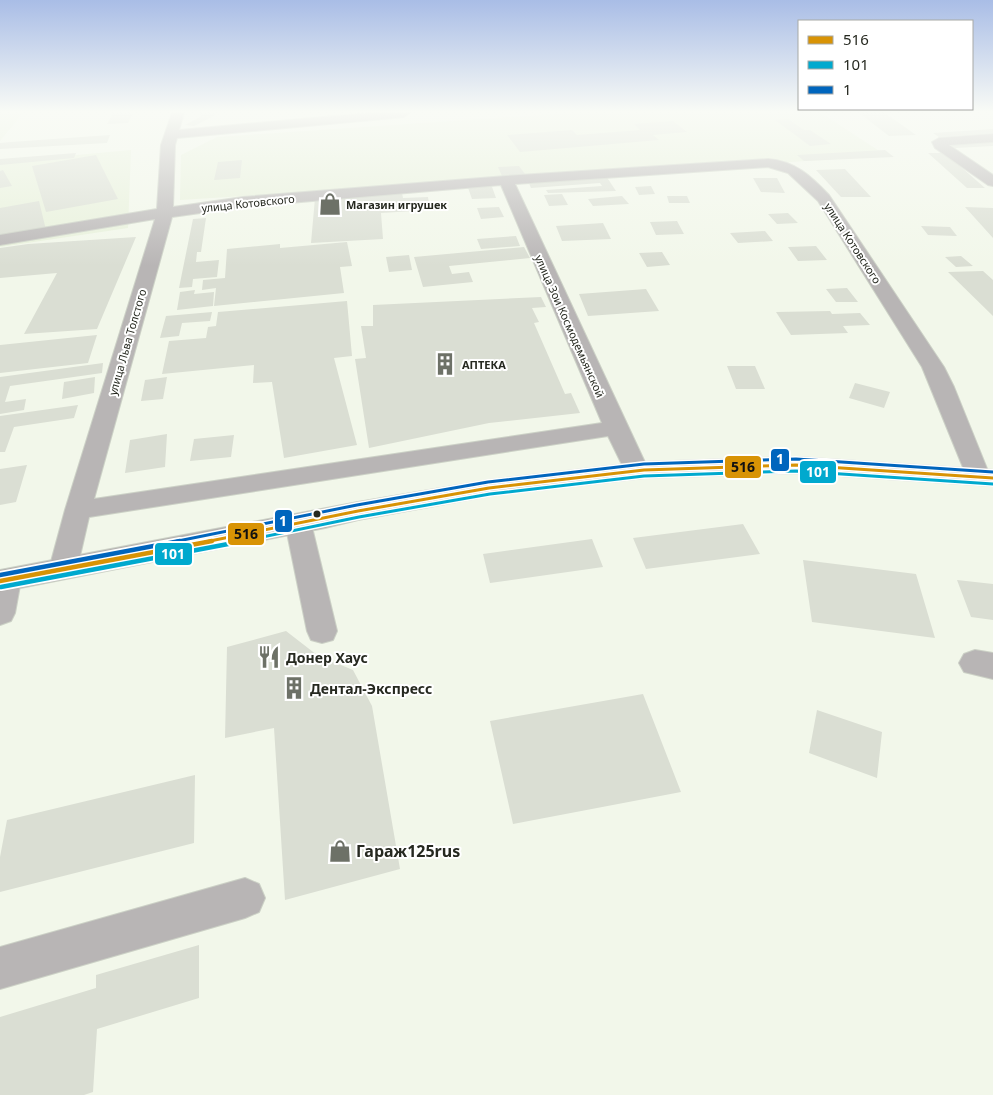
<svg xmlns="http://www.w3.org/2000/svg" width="993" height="1095" font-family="'Noto Sans',sans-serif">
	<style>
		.built { fill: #e8f1db }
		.building { fill: #daded3 }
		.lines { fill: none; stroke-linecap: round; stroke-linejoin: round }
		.minor-casing { stroke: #ccd1c6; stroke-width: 2 }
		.highway-casing { stroke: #ccd1c6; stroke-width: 2 }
		.minor { fill: #b8b5b5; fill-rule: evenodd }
		.highway { fill: #b4b1af; fill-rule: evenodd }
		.bus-1-far1-casing { stroke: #fff; stroke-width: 6 }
		.bus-1-casing { stroke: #fff; stroke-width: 8 }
		.bus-2-far1-casing { stroke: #fff; stroke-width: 6 }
		.bus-2-casing { stroke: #fff; stroke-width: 8 }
		.bus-3-far1-casing { stroke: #fff; stroke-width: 6 }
		.bus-3-casing { stroke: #fff; stroke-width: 8 }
		.bus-1-far1 { stroke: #d89305; stroke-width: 3 }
		.bus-1 { stroke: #d89305; stroke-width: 4.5 }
		.bus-2-far1 { stroke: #00a9ce; stroke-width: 3 }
		.bus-2 { stroke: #00a9ce; stroke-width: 4.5 }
		.bus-3-far1 { stroke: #0065bd; stroke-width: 3 }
		.bus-3 { stroke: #0065bd; stroke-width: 4.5 }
		.bus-dot { fill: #262920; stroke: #fff; stroke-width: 2 }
		.labels { text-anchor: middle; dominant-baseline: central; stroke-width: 4; stroke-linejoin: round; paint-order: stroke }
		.far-street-label { font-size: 11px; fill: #262920; stroke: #fff }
		.far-poi-label { font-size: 11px; font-weight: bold; fill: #262920; stroke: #fff; text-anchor: start }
		.poi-label { font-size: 14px; font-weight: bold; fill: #262920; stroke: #fff; text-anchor: start }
		.near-poi-label { font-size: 16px; font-weight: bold; fill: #262920; stroke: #fff; text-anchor: start }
		.line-badge { stroke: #fff; stroke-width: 2 }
		.badge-label { font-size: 14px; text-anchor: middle; font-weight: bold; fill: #fff }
		.pale-badge-label { font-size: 14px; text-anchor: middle; font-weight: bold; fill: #111 }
	</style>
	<rect width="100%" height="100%" fill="#f2f7ea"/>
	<path class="built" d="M0 113H23L0 141Z
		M569 113H821L887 156 180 200 181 155 217 137Z
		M131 150 128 228 0 247V162Z"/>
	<path class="building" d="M113 113H133L128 123 107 124Z
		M201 113H215L214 116 194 126 185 125 200 117Z
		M859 113H885L916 135 889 136Z
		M788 119 804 130H810L831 144 810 146 775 120Z
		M673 121 687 132 653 135 659 140 520 152 507 135 572 130 577 135 640 130 634 124Z
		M993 129V133L939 137 933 133Z
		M110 135 107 143 0 149V143L11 142Z
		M993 141V146L955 148 948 143Z
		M885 150 894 157 804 161 797 155Z
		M76 153 74 158 0 165V159Z
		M928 153H945L985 188H967Z
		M96 155 118 199 46 212 32 166Z
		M242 160 240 178 214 180 218 162Z
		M519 166 525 174 502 176 498 167Z
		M845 169 871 197H841L816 170Z
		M3 170 12 186 0 188V171Z
		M606 176 616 191 548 193 546 190 602 186 600 183 531 188 528 181Z
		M753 178H777L785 193 761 192Z
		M491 184 496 198 472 199 467 185Z
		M651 186 655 194 639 195 635 187Z
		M402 193 403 198 428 197 430 210 381 213 383 239 311 243 315 198Z
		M562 194 568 205 549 206 544 195Z
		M622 196 629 204 593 206 588 199Z
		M667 196H687L690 203H669Z
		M39 201 46 230 0 238V208Z
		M499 207 504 217 481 219 477 208Z
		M965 207 993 208V238Z
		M788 213 798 223 777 224 768 214Z
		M206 218 201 252H197L196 262 219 260 217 277 193 279 192 287 179 288 193 219Z
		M677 221 684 234 656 235 650 222Z
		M603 223 611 239 562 241 556 226Z
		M921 226 950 227 957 236 928 235Z
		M765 231 773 241 738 243 730 233Z
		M516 236 520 246 481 249 477 239Z
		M136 237 97 329 24 334 57 273 0 278V248L28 244Z
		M347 242 352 266 340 267 344 293 214 306 216 288 202 290 203 280 225 278 227 249 280 244V248Z
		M816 246 827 260 798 261 788 247Z
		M524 247 530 258 449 266 452 274 469 272 473 282 423 287 414 257Z
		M662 252 670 265 647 267 639 253Z
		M409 255 412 270 389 272 386 257Z
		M961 256 973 266 956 267 945 257Z
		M983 271 993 280V316L948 272Z
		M847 288 858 302H836L826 289Z
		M646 289 659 311 588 316 579 294Z
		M195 290 194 294 214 292 213 306 177 310 180 292Z
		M541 297 546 307 532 308 539 322 534 323 565 394 571 393 580 413 489 423 369 448 355 359 366 358 361 326H373V305Z
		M347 301 352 356 334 358 357 445 284 458 272 382 253 383 254 365 162 374 169 341 206 338 208 327 216 326 218 312Z
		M830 311 832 314 860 313 870 325 843 326 848 333 791 335 776 312Z
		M212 312 210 321 182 323 179 336 160 338 166 316Z
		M97 335 88 363 0 373V345Z
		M103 363 102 373 10 386 5 402 26 399 24 410 0 414V377Z
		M727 366H755L765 389H736Z
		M95 377 94 393 62 399 64 382Z
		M167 377 163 399 141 401 145 380Z
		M855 383 890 392 884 408 849 398Z
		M78 405 74 418 14 427 5 452H0V416Z
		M167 434 165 467 125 473 130 440Z
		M234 435 231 457 190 461 194 439Z
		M27 465 16 502 0 505V469Z
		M743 524 760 554 646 569 633 538Z
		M592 539 603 567 490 583 483 554Z
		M803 560 916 574 935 638 812 622Z
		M957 580 993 584V620L971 617Z
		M286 631 317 655 353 670 372 706 400 869 285 900 274 728 225 738 227 647Z
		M643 694 681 792 513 824 490 721Z
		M817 710 882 732 877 778 809 753Z
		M195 775 194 843 0 892V857L7 820Z
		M199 945V998L97 1029 93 1092 84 1095H0V1017L96 988V975Z"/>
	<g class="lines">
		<defs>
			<path id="minor" d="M172 113H184L179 130 367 113H410L404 117 177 138 175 145 173 207 243 197 506 176 768 159C795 161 811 176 829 195L944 367 954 387 990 476 987 482 978 484 969 482 922 367 818 201 788 173 768 167 515 184 649 471 646 477 637 479 628 477 608 436 89 517 77 569 73 576 63 579 53 576 49 569 65 510 155 219 0 245V235L157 209 161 145ZM501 185 602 423 94 499 172 217 243 207Z
				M993 134V142L949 145 993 175V186L988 185 935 148 932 142 939 138Z
				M298 514 307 516 311 523 337 631 333 640 322 643 311 640 307 631 285 523 289 516Z
				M7 569 17 572 21 580 15 613 11 621 0 625V571Z
				M975 650 993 653V679L964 672 959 663 964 654Z
				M245 878 259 884 265 898 259 912 245 918 0 989V947Z"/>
			<path id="highway" d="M796 457 993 470V486L796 473 644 478 489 496 358 520 325 528 0 592V570L358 502 489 480 644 462Z"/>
		</defs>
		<use href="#minor" class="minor-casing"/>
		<use href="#highway" class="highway-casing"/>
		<use href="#minor" class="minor"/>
		<use href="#highway" class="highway"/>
		<defs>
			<path id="bus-1-far1" d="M205 542 358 511 489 488 644 470 796 465 993 478"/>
			<path id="bus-1" d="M0 581 212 541"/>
			<path id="bus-2-far1" d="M238 542 359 517 490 494 644 476 796 471 993 484"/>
			<path id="bus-2" d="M1 587 244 541"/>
			<path id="bus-3-far1" d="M173 542 357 505 488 482 644 464 796 459 993 472"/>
			<path id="bus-3" d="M0 575 180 541"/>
		</defs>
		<use href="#bus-1-far1" class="bus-1-far1-casing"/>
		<use href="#bus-1" class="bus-1-casing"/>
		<use href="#bus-2-far1" class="bus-2-far1-casing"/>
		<use href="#bus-2" class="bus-2-casing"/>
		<use href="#bus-3-far1" class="bus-3-far1-casing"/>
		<use href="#bus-3" class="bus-3-casing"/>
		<use href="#bus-1-far1" class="bus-1-far1"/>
		<use href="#bus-1" class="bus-1"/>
		<use href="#bus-2-far1" class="bus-2-far1"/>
		<use href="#bus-2" class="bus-2"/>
		<use href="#bus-3-far1" class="bus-3-far1"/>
		<use href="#bus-3" class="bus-3"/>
	</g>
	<linearGradient id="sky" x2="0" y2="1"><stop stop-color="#a9bde6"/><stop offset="0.42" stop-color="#f9fbf6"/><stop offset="1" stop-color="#f9fbf6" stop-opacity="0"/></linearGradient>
	<rect width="993" height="266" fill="url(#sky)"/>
	<defs>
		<symbol id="shop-bare" viewBox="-9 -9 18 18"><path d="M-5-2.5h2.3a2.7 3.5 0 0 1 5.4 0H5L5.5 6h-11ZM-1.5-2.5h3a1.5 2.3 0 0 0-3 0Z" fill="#6d7167" stroke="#fff" stroke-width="2.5" paint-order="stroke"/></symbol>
		<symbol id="building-bare" viewBox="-9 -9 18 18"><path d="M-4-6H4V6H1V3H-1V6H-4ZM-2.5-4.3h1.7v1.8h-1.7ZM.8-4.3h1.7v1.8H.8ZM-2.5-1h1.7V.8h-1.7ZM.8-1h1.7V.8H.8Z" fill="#6d7167" stroke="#fff" stroke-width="2.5" paint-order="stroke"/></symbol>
		<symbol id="restaurant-bare" viewBox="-9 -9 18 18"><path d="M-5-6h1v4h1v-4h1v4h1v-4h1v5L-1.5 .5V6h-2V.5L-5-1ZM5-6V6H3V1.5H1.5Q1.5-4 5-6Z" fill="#6d7167" stroke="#fff" stroke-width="2.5" paint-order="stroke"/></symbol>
	</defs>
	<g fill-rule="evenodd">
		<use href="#shop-bare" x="314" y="188" width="32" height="32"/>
		<use href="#building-bare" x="429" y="348" width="32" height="32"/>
		<use href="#restaurant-bare" x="253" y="641" width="32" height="32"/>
		<use href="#building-bare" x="278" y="672" width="32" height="32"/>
		<use href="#shop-bare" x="324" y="835" width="32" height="32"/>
	</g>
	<circle class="bus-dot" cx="317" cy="514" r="4.5"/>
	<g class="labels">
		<g class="far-street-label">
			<text transform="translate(248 203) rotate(-6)">улица Котовского</text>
			<text transform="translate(853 243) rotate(57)">улица Котовского</text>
			<text transform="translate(570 326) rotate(66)">улица Зои Космодемьянской</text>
			<text transform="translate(127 342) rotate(-74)">улица Льва Толстого</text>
		</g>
		<g class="far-poi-label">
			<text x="346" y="204">Магазин игрушек</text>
			<text x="462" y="364">АПТЕКА</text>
		</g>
		<g class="poi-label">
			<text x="286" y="657">Донер Хаус</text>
			<text x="310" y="688">Дентал-Экспресс</text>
		</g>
		<g class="near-poi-label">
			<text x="356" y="851">Гараж125rus</text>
		</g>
	</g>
	<g class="line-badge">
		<rect x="770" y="448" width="20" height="24" rx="5" fill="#0065bd"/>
		<rect x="724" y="455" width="38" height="24" rx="5" fill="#d89305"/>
		<rect x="799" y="460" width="38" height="24" rx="5" fill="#00a9ce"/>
		<rect x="274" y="509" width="19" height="24" rx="5" fill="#0065bd"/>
		<rect x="227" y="522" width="38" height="24" rx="5" fill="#d89305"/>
		<rect x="154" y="542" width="39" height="24" rx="5" fill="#00a9ce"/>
	</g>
	<g class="badge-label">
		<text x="780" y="464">1</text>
		<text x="818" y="477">101</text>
		<text x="283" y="526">1</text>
		<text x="173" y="559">101</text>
	</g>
	<g class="pale-badge-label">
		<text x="743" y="472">516</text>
		<text x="246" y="539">516</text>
	</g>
	<rect x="798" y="20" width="175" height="90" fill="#ffffff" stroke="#a8a9a6"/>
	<rect x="808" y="36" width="25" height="8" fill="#d89305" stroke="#a8a9a6"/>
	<text x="843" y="45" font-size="15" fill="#262920">516</text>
	<rect x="808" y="61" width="25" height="8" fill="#00a9ce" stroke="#a8a9a6"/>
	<text x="843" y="70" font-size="15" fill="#262920">101</text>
	<rect x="808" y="86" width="25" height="8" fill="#0065bd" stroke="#a8a9a6"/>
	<text x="843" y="95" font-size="15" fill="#262920">1</text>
</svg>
